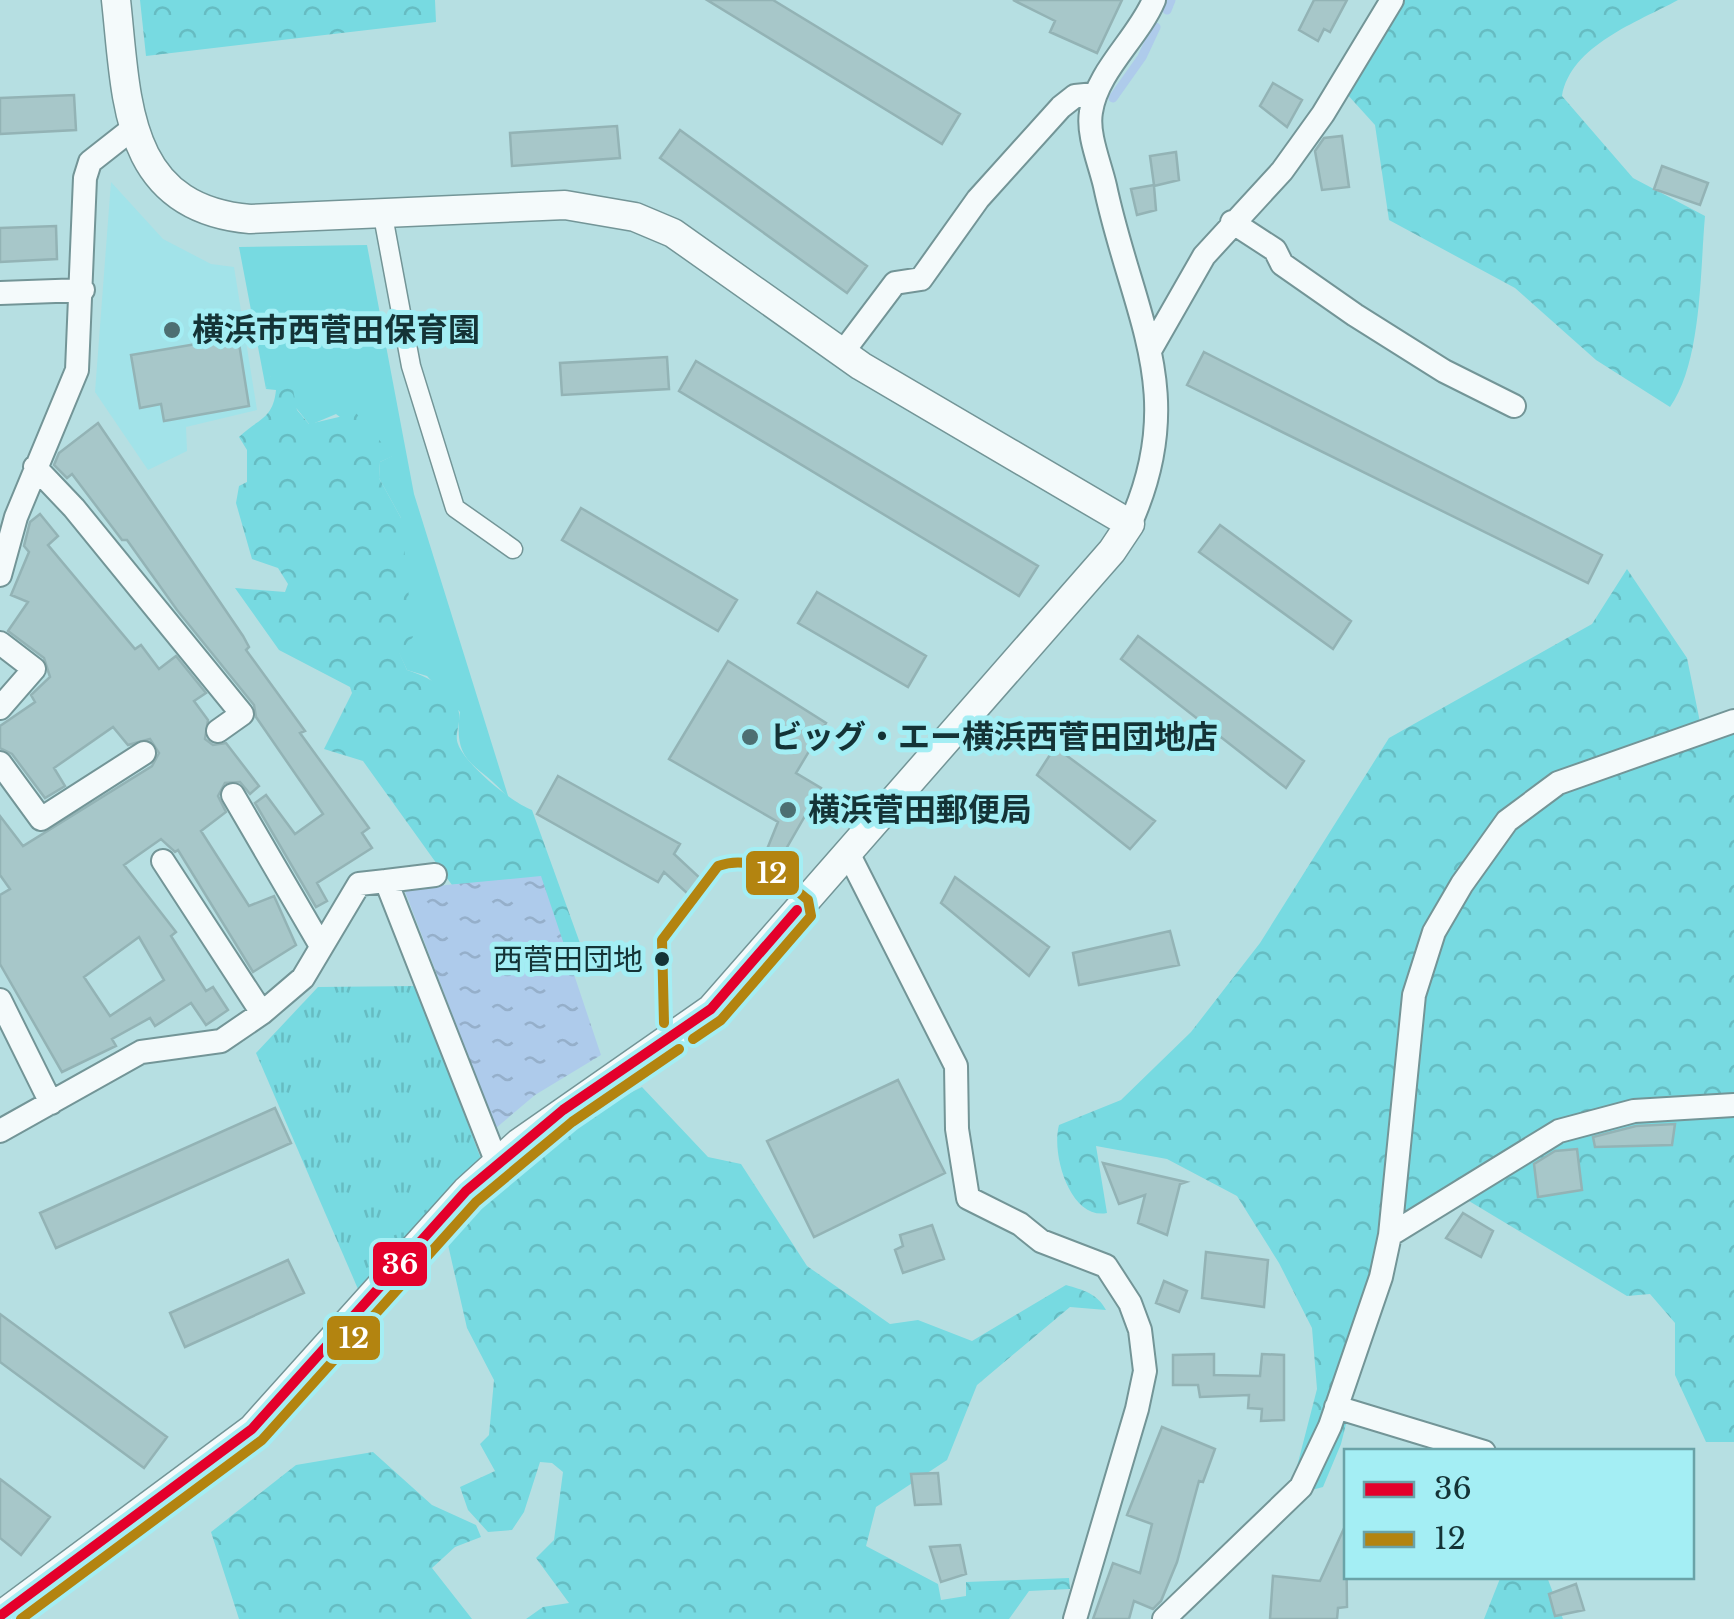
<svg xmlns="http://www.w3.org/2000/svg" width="1734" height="1619" font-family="'Libre Baskerville','Noto Sans JP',serif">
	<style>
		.built { fill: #a2e3e9 }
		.grass { fill: #77dae1 }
		.forest { fill: url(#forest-crowns) }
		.park { fill: url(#park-tufts) }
		.water { fill: url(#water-ripples) }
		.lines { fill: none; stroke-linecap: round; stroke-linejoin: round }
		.stream { stroke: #aecbeb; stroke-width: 9 }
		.building { fill: #a7c7c9; stroke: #93b3b5; stroke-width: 2.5; fill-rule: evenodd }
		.pedestrian-casing { stroke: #739597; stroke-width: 21 }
		.minor-casing { stroke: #739597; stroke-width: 26 }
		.tertiary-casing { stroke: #739597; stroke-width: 31 }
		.pedestrian { stroke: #f4fafb; stroke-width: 18 }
		.minor { stroke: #f4fafb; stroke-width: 22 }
		.tertiary { stroke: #f4fafb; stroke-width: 28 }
		.bus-1-casing { stroke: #a4eef4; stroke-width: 18 }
		.bus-2-casing { stroke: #a4eef4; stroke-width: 18 }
		.bus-1 { stroke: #e4002b; stroke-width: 10 }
		.bus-2 { stroke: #b38410; stroke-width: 10 }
		.poi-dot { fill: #4d6f72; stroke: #a4eef4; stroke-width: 4 }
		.bus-dot { fill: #143336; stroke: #a4eef4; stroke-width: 4 }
		.labels { text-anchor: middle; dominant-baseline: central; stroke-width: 10; stroke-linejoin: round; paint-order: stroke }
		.bus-label { font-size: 30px; fill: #143336; stroke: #a4eef4; text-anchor: end }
		.poi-label { font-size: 32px; font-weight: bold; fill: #143336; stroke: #a4eef4; text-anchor: start }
		.line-badge { stroke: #a4eef4; stroke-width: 4 }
		.badge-label { font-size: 28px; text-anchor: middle; font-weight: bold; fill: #fff }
	</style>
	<defs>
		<pattern id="forest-crowns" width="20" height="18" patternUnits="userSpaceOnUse" patternTransform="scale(2.5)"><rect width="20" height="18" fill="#77dae1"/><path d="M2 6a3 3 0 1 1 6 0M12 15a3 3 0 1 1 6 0" fill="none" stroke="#66bcc2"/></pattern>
		<pattern id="park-tufts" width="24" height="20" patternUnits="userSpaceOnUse" patternTransform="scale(2.5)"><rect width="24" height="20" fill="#77dae1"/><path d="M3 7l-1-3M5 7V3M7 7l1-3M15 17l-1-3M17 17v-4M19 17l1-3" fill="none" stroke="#66bcc2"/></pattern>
		<pattern id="water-ripples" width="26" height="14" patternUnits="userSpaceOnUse" patternTransform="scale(2.5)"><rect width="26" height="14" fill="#aecbeb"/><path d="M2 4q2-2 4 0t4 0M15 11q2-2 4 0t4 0" fill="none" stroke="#95afca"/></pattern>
	</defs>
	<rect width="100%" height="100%" fill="#b6dfe2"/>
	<path class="built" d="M111 182 163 239 211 264 234 267 257 410 186 427 187 451 148 470 95 392Z"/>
	<path class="grass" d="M367 245 414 494 509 799C480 762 452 768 460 712L427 676 407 670 398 651 401 518 379 478 380 462 392 456 336 414 310 425 270 376 266 389 239 247Z"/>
	<path class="forest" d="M140 0H435L436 22 146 56Z
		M1399 0H1678C1638 22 1571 45 1562 96L1633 178 1705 216C1700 271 1702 362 1670 407L1596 360 1515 288 1389 220 1375 125 1346 93Z
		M269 376 291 379 297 410 309 424 356 413 393 456 380 462 379 478 401 518 413 637 399 652 407 670C426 676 456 690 459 713 461 724 454 734 458 744 465 764 512 803 532 810L581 946 574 957H568L540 877 452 885 363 761 324 749 352 693 350 687 279 650 235 588 285 592 288 584 278 568 252 559 236 503 239 486 247 482V450L239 437C257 419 273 420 276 390L266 389Z
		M1627 569 1687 658 1704 742 1734 721V1442H1706L1675 1375V1323L1650 1294 1627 1296 1464 1198 1393 1237 1341 1444 1323 1487 1308 1491 1293 1482 1317 1389 1312 1328 1279 1263 1237 1196 1167 1159 1096 1146 1107 1213C1070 1220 1051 1154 1059 1125L1121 1100 1191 1032 1260 943 1389 738 1592 624Z
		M642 1087 708 1157 741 1164 807 1266 890 1324 918 1320 972 1341 1066 1285C1083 1290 1097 1293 1106 1310L1070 1307 977 1385 947 1460 876 1507 866 1546 938 1584 941 1600 966 1596V1582L1069 1578 1070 1589 1029 1591 1009 1619H526L543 1607 569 1603 536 1558 554 1540 563 1472 552 1463 540 1462 524 1512 512 1530 488 1532 468 1510 460 1487 495 1471 480 1444 489 1435 494 1380 467 1328 446 1236 585 1115Z
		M373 1452 432 1505 476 1525 481 1537 455 1547 432 1568 472 1619H239L211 1532 296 1465Z
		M1501 1576 1547 1577 1563 1619H1484Z"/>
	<path class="park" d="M417 986 481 1159 358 1289 256 1053 318 987Z"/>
	<path class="water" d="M541 876 601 1055 535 1095 496 1128 404 889Z"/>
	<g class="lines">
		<path class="stream" d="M1167 10 1171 0
			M1113 98 1142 57 1156 27"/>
	</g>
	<path class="building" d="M707 0H773L960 114 942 144Z
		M1013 0H1122L1097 53 1050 32 1055 21Z
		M1314 0H1347L1330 32 1324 29 1318 41 1299 30Z
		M1273 83 1302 100 1287 127 1260 106Z
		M74 95 76 130 0 134V98Z
		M617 126 620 158 512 166 510 133Z
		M680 130 867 266 847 293 660 158Z
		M1342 136 1349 187 1322 190 1315 151 1324 138Z
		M1176 152 1179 180 1154 186 1156 210 1137 215 1131 189 1154 185 1150 156Z
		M1662 166 1708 183 1700 205 1654 189Z
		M56 226 57 259 0 262V228Z
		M238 337 249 406 164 421 161 404 140 408 131 355Z
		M1204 352 1602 555 1588 583 1187 385Z
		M667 357 669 389 562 395 560 363Z
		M696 361 1038 566 1019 596 679 391Z
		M98 423 243 636 249 647 246 650 305 731 300 733 369 828 362 833 372 848 317 883 327 901 316 907 255 803 266 795 295 834 323 814 256 717 254 705 177 610 127 540H122L72 474 67 478 54 465 59 453Z
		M581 508 737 600 718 631 562 540Z
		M40 514 58 536 48 545 135 649 141 645 159 669 176 656 206 693 194 701 208 720 205 739 213 745 226 743 259 786 250 794 240 782 225 783 218 796 226 812 201 831 249 906 274 896 296 945 253 972 178 850 175 852 161 839 124 865 176 932 171 936 206 991 213 987 228 1010 206 1025 191 1003 155 1026 150 1018 112 1039 116 1046 62 1072 0 964V895L10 889 0 875V816L23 846 152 766 159 753 150 739 128 745 113 727 54 768 65 786 45 798 12 754 0 748V726L35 702 31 695 50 677 44 658 8 631 28 602 11 595 29 552 24 546 30 522ZM139 937 164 980 110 1016 84 977Z
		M1220 525 1351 621 1333 649 1199 552Z
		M817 592 926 656 908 687 798 623Z
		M1138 636 1304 761 1286 788 1121 659Z
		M728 661 826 723 796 773 821 788 771 875 759 869 778 822 669 759Z
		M1055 747 1155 821 1130 849 1037 775Z
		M558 776 680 844 674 854 701 879 688 894 664 872 658 882 537 814Z
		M955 877 1049 947 1029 976 941 903Z
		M1170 931 1179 965 1079 985 1073 953Z
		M898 1080 945 1173 814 1237 767 1141Z
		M275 1108 291 1143 56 1248 40 1213Z
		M1675 1124 1672 1145 1595 1147 1593 1137 1636 1126Z
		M1577 1149 1582 1190 1538 1197 1534 1164 1555 1151Z
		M1103 1163 1186 1182 1180 1184 1167 1235 1138 1223 1145 1195 1119 1204Z
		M1463 1213 1493 1231 1481 1257 1446 1238Z
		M932 1225 944 1259 903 1273 895 1250 903 1246 900 1235Z
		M1206 1252 1268 1260 1264 1307 1202 1298Z
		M288 1260 304 1293 185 1347 170 1313Z
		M1164 1281 1187 1291 1179 1312 1156 1303Z
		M0 1314 167 1437 144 1468 0 1362Z
		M1214 1354V1375L1260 1376 1262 1354 1284 1355V1420L1261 1421 1262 1409 1248 1408 1249 1395 1200 1397 1198 1385H1173V1355Z
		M1162 1427 1215 1449 1203 1482 1199 1481 1177 1562 1161 1601 1153 1609 1134 1601 1129 1619H1093L1113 1563 1140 1573 1152 1524 1127 1515Z
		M938 1473 941 1504 915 1505 911 1474Z
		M0 1479 50 1517 21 1555 0 1538Z
		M1346 1524 1347 1607 1338 1608 1337 1619H1270L1273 1576 1320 1581Z
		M960 1545 966 1574 941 1582 930 1547Z
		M1576 1584 1584 1610 1555 1616 1549 1594Z"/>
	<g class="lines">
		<defs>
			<path id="pedestrian" d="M383 216 411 366 455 508 513 549"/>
			<path id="minor" d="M1232 222 1275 250 1282 264 1355 315 1444 371 1514 406
				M0 293 83 290
				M1152 347 1204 256 1282 171 1323 114 1392 0
				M843 352 895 283 921 279 978 199 1061 107 1075 96 1095 94
				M35 467 74 508 242 714 218 731
				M1130 524C1190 392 1132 314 1105 186 1100 164 1087 134 1091 112 1097 71 1138 38 1154 0
				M0 575 16 517 77 370 85 178 90 162 132 129
				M0 643 34 669 0 708
				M0 763 41 819 144 753
				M233 795 321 946
				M847 851 956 1066 957 1129 968 1198 1020 1224 1041 1241 1106 1266 1130 1303 1140 1330 1145 1371 1137 1409 1075 1619
				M163 861 262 1013
				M386 881 435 875
				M0 1000 51 1103
				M0 1131 141 1052 221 1041 262 1013 303 978 359 884 386 881 497 1163
				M1390 1235 1559 1131 1634 1111 1734 1105
				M1336 1407 1484 1452
				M1164 1619 1301 1487 1330 1426 1381 1277 1390 1235 1414 995 1434 932 1462 884 1507 821 1558 783 1734 721"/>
			<path id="tertiary" d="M0 1616 252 1429 466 1191 519 1143 711 1009 1112 551 1130 524 861 366 673 233 635 217 565 205 250 219C123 208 127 99 116 0"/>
		</defs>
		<use href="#pedestrian" class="pedestrian-casing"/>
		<use href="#minor" class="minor-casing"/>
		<use href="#tertiary" class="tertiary-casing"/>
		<use href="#pedestrian" class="pedestrian"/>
		<use href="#minor" class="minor"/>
		<use href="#tertiary" class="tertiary"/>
		<defs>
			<path id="bus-1" d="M0 1616 252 1429 466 1191 563 1110 711 1009 797 910"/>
			<path id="bus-2" d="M664 1023 662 940 718 866C755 853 781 878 808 900L811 916 721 1020 693 1039
				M21 1619 262 1440 476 1202 572 1122 679 1049"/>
		</defs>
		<use href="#bus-1" class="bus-1-casing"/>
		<use href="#bus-2" class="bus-2-casing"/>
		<use href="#bus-1" class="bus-1"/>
		<use href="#bus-2" class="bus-2"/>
	</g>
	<g class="poi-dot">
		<circle cx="172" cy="330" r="10"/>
		<circle cx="750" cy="737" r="10"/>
		<circle cx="788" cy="810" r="10"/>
	</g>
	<circle class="bus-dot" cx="662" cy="959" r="9"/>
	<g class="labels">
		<g class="bus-label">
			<text x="643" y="959">西菅田団地</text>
		</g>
		<g class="poi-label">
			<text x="192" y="330">横浜市西菅田保育園</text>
			<text x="770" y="737">ビッグ・エー横浜西菅田団地店</text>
			<text x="808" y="810">横浜菅田郵便局</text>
		</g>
	</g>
	<g class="line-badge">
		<rect x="744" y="849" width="57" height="48" rx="10" fill="#b38410"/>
		<rect x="371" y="1240" width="58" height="48" rx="10" fill="#e4002b"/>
		<rect x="325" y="1314" width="57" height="48" rx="10" fill="#b38410"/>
	</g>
	<g class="badge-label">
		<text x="772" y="883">12</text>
		<text x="400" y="1274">36</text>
		<text x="354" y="1348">12</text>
	</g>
	<rect x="1344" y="1449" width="350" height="130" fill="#a4eef4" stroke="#6aa3a8" stroke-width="2.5"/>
	<rect x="1364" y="1482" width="50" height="15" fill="#e4002b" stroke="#6aa3a8" stroke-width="2.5"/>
	<text x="1434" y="1499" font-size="30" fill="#143336">36</text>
	<rect x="1364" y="1532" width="50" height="15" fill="#b38410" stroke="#6aa3a8" stroke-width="2.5"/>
	<text x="1434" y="1549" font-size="30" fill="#143336">12</text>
</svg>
